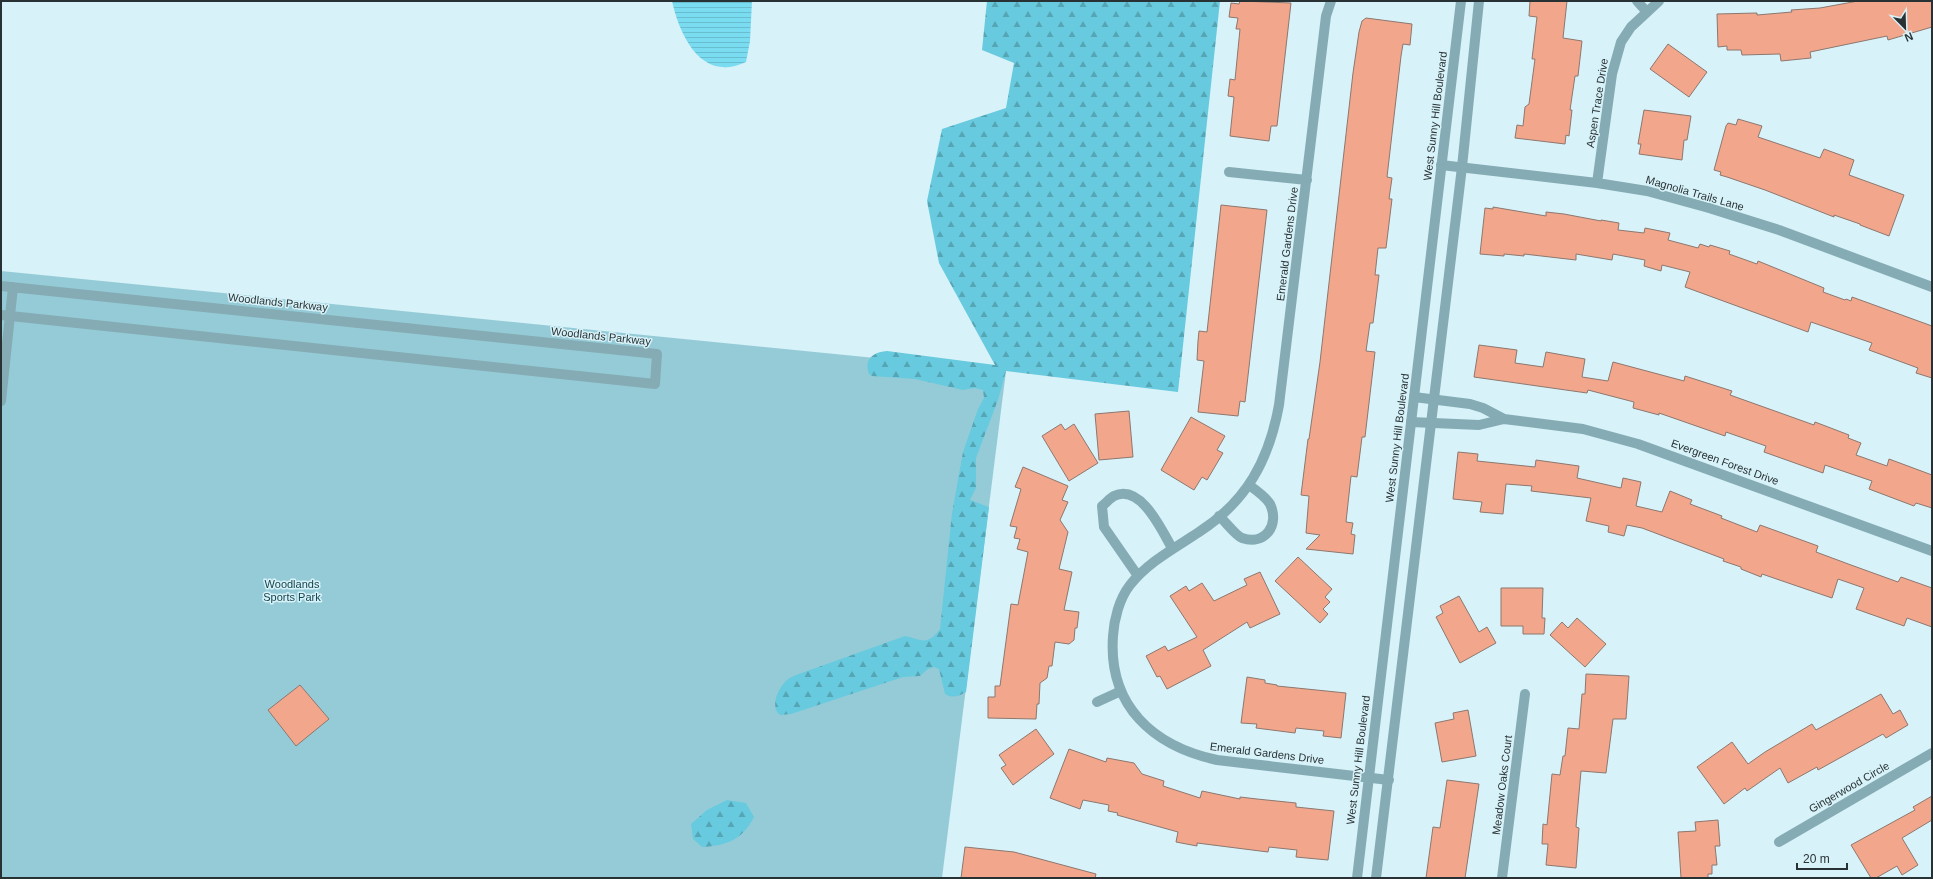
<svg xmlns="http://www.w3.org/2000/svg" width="1933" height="879" font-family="Arial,sans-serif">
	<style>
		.green { fill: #95cbd7 }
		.forest { fill: url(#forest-firs) }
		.water { fill: url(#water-rules) }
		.building { fill: #f2a78c; stroke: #8d776f }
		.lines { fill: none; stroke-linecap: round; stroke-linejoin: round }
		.minor { stroke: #85acb4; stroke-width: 10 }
		.tertiary { stroke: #85acb4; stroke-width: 10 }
		.labels { text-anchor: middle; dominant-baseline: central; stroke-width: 3; stroke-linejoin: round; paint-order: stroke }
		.street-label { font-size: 11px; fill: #283235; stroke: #d7f2f8 }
		.park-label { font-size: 11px; fill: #113f48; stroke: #d7f2f8 }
	</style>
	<defs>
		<pattern id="forest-firs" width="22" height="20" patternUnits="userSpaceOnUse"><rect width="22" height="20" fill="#67cade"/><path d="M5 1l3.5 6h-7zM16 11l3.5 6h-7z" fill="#55a5b5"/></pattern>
		<pattern id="water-rules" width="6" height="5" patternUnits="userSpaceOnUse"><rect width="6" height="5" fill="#7adcf0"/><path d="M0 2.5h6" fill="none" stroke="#6abdce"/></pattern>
	</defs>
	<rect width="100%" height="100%" fill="#d7f2f8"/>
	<path class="green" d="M1 271 1006 371 942 878H1Z"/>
	<path class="forest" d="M987 1H1220L1178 392 1006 371 998 400 976 458V488L970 500 989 507 966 692C959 696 953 699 945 694L939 669 934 667 928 669 920 676 903 677 791 714 780 715C769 706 779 687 787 680 789 678 793 676 796 675L905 636C923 640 927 646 940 629L952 513 963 452 978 409 984 398 983 390 975 388 963 390 915 379 872 376 869 374C863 359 874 352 887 351L995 365 939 263 927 201 942 129 1006 108 1014 63 982 50Z
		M727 800 746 803 754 817C743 839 727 846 702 847L693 839 691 824 707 810Z"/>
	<path class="water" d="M672 1H752L750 41 746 62C702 83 680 37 672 1Z"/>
	<path class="building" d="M1240 1 1291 3 1277 126H1271L1269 141 1230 136 1234 97 1228 96 1230 79 1235 80 1240 29H1236L1238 18 1229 17 1231 3 1239 4Z
		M1530 1H1567L1563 38 1582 41 1578 76H1575L1570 110H1572L1569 136 1566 135 1565 144 1515 138 1517 125 1523 126 1525 107 1529 104 1535 59H1532L1537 17 1529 16Z
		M1858 1H1932V27L1888 40 1887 36 1810 52 1811 58 1781 61 1780 54 1742 55 1741 50H1727V46L1718 47 1717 14 1757 13V15L1792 12 1791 10 1820 8Z
		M1366 18 1412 24 1410 45 1403 44 1401 56 1387 177 1392 178 1389 199H1392L1386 248H1378L1375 275H1379L1373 323H1370L1366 351 1375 352 1365 437H1362L1357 477 1351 476 1346 522 1353 523 1351 534 1355 535 1353 554 1306 549 1320 535 1306 533 1309 496 1301 495 1308 439H1309L1320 362 1353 73 1359 32 1362 21Z
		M1668 44 1707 72 1689 97 1650 69Z
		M1644 110 1691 116 1687 140H1684L1682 160 1639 154 1641 144H1638Z
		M1738 119 1762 126 1758 137 1820 158 1824 149 1854 160 1849 175 1904 195 1889 236 1860 225V224L1834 215V217L1765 190 1727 177 1720 175 1721 172 1714 170 1726 126 1728 123 1736 125Z
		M1221 205 1267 210 1245 402 1240 401 1238 416 1198 412 1204 361 1197 360 1198 341 1199 331 1207 332Z
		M1493 207 1546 216V212L1564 214 1601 221V220L1619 223 1618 230 1644 233 1645 228 1670 233 1668 240 1698 248 1700 244 1709 247 1710 245 1730 251 1729 254 1757 264 1758 261 1824 288 1823 292 1845 300 1846 299 1851 301 1852 297 1932 326V378L1916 373 1918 368 1869 350 1872 343 1811 322 1808 332 1685 287 1690 272 1662 265 1661 271 1644 266 1645 260 1613 254 1612 260 1576 254V260L1524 254V256L1504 254V256L1480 254 1485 208 1493 209Z
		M1479 345 1517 350 1515 363 1543 367 1546 352 1585 359 1582 377 1608 381 1613 362 1684 381 1685 376 1732 391 1730 395 1814 425 1815 422 1849 435 1848 438 1861 443 1856 455 1887 466 1889 459 1932 475V508L1916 503 1914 506 1869 489 1872 481 1825 465 1823 473 1764 452 1766 446 1726 432 1725 436 1659 413V415L1633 408 1634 402 1588 390 1587 393 1474 377Z
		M1129 411 1133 457 1099 460 1095 414Z
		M1191 417 1225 436 1217 450 1223 453 1207 480 1202 477 1194 490 1161 470Z
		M1061 424 1065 430 1074 424 1098 463 1069 481 1042 436Z
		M1458 452 1478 454 1477 461 1535 467 1536 460 1579 466 1577 478 1621 488 1623 478 1641 482 1636 506 1662 512 1670 491 1692 500 1690 504 1722 516 1721 518 1757 532 1760 525 1818 546 1816 552 1851 565 1898 582 1901 577 1932 588V627L1907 618 1904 626 1856 609 1864 588 1838 579 1832 598 1762 574 1761 577 1741 569V567L1723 561 1724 559 1642 528 1627 525 1624 536 1608 532 1609 526 1586 521 1591 498 1531 491 1532 486 1506 484 1503 514 1480 512 1482 502 1453 499Z
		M1023 467 1068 486 1062 500 1068 502 1060 520 1068 532 1059 569 1072 572 1064 610 1079 612 1077 628H1075L1074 640 1069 644 1055 642 1052 666H1049L1047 678 1040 683 1039 704H1037L1036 719 988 718V697H995V686H1000L1011 604 1018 605 1028 552 1017 549 1020 539 1014 538 1017 527 1010 526 1021 489 1015 487Z
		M1298 557 1332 589 1325 597 1330 602 1323 609 1328 614 1320 623 1275 581Z
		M1260 572 1280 614 1250 628 1247 622 1203 650 1211 666 1167 689 1160 676 1157 677 1146 656 1165 646 1168 651 1197 637 1170 596 1186 586 1189 591 1202 583 1214 601 1247 585 1244 579Z
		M1501 588H1543L1542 618H1545L1544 634H1523V626H1501Z
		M1459 596 1479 632 1487 627 1496 643 1460 663 1436 617 1443 613 1440 606Z
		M1577 618 1606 644 1585 667 1550 635 1562 622 1568 628Z
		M1586 674 1629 676 1626 719H1613L1606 773 1581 771 1576 827 1579 828 1576 868 1546 865 1548 844H1542L1543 824 1547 825 1552 774 1560 775 1563 756H1565L1568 728 1579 729 1582 694H1585Z
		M1247 677 1265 680V683L1277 685V686L1346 693 1341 738 1323 736 1324 731 1296 728 1295 733 1256 728 1257 724 1241 723Z
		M300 685 329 719 296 746 268 710Z
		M1881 694 1893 714 1900 710 1908 725 1886 738 1883 734 1818 770 1817 767 1788 783 1780 768 1747 791 1745 788 1724 804 1697 767 1732 742 1748 764 1765 752 1812 724 1816 730Z
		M1468 710 1476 756 1442 762 1435 723 1454 719 1453 713Z
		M1036 729 1054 754 1013 785 1001 768 1006 765 999 755Z
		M1069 749 1106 762 1107 758 1134 763 1142 774 1164 781 1163 786 1200 798 1202 791 1240 799V797L1257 799 1296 803V807L1334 811 1328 860 1296 857 1297 850 1269 847 1268 852 1197 843V846L1176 842 1178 832 1117 815 1118 813 1108 811 1109 805 1083 800 1080 809 1050 798Z
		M1447 780 1479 784 1465 878H1426L1433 827 1440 828Z
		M1932 796V820L1902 838 1918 865 1902 875 1897 866 1876 878H1871L1851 845 1915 810 1913 807Z
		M1718 820 1720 846H1715L1717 865H1712V874H1708V878H1681L1678 832 1696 831 1695 822Z
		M965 847 1014 852 1096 874 1095 878H961Z"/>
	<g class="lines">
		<path class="minor" d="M1331 1 1326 16 1279 405C1269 460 1247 501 1199 532 1175 548 1148 562 1130 585 1119 599 1114 620 1113 636 1108 706 1153 746 1217 760L1389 780
			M1637 1 1646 11
			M1441 165 1597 183 1647 191 1709 208 1779 230 1932 287
			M1229 172 1307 180
			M1597 183 1612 74 1621 42 1631 27 1659 1
			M1 286 657 354 655 384 1 315
			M1414 397 1470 404 1483 408 1504 419 1583 429 1638 444 1932 551
			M1 401 13 287
			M1411 422 1479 425 1504 419
			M1219 516C1225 521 1236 536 1242 538 1265 546 1280 525 1270 504 1266 497 1256 490 1249 485
			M1138 576 1104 527 1102 506C1106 503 1110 498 1114 496 1141 483 1162 531 1172 548
			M1097 702 1121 691
			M1779 842 1932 753
			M1502 878 1525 694"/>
		<path class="tertiary" d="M1357 878 1461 1
			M1376 878 1462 167 1479 1"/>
	</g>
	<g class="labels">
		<g class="street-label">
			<text transform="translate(1597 103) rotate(-81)">Aspen Trace Drive</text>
			<text transform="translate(1435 116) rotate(-83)">West Sunny Hill Boulevard</text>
			<text transform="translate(1695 193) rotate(16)">Magnolia Trails Lane</text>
			<text transform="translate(1287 244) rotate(-83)">Emerald Gardens Drive</text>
			<text transform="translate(278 302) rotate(6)">Woodlands Parkway</text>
			<text transform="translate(601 336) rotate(6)">Woodlands Parkway</text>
			<text transform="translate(1397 438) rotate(-83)">West Sunny Hill Boulevard</text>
			<text transform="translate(1725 462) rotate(20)">Evergreen Forest Drive</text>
			<text transform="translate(1267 753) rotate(7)">Emerald Gardens Drive</text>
			<text transform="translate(1358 760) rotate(-83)">West Sunny Hill Boulevard</text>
			<text transform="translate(1502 785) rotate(-83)">Meadow Oaks Court</text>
			<text transform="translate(1849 787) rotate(-30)">Gingerwood Circle</text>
		</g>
		<g class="park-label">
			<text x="292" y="584">Woodlands<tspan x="292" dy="13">Sports Park</tspan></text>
		</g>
	</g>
	<rect width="1933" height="879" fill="none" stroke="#283235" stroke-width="4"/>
	<g transform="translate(1905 28) rotate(157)" stroke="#d7f2f8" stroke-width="3" paint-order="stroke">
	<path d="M0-3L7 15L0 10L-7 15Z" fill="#283235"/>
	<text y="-6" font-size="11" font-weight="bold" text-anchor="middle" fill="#283235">N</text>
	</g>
	<path d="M1797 863v6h50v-6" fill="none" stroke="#283235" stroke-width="2"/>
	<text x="1803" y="863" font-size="12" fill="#283235" stroke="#d7f2f8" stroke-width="3" paint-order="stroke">20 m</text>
</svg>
